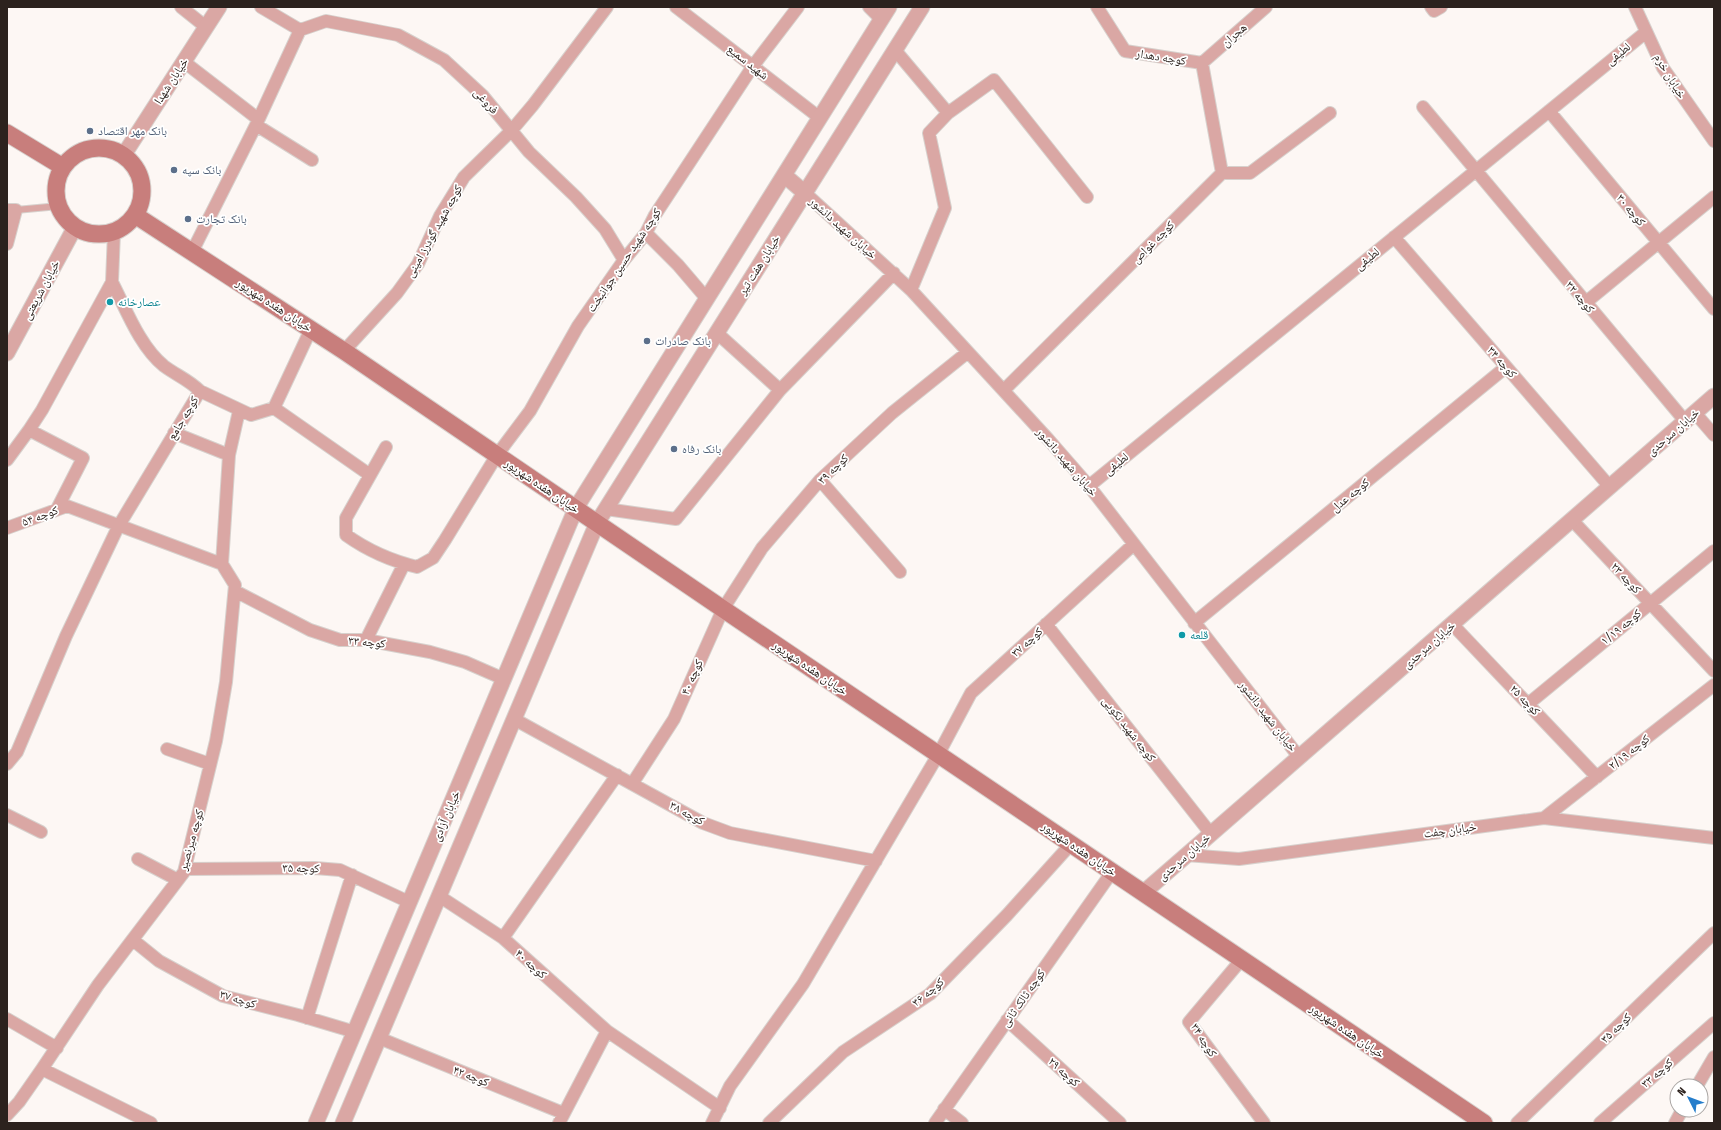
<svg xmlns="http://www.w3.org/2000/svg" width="1721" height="1130" font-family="'Fira Sans Condensed','Noto Naskh Arabic',sans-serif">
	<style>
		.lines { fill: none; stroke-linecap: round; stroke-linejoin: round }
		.service-casing { stroke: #d7d1cd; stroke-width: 8 }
		.minor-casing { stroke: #d7d1cd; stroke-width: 14 }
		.tertiary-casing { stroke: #d7d1cd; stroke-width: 17 }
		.secondary-casing { stroke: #d7d1cd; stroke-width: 19 }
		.service { stroke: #daa7a4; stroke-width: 6 }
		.minor { stroke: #daa7a4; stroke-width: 12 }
		.tertiary { stroke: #daa7a4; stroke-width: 15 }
		.secondary { stroke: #c87e7c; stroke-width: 17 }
		.service-dot { fill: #5c6f8a; stroke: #fff; stroke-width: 1.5 }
		.culture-dot { fill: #0f9aa8; stroke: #fff; stroke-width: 1.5 }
		.labels { text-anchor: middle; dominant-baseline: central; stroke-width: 3.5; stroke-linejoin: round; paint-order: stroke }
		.street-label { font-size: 12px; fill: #2c221e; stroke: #fff }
		.service-label { font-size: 12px; fill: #4e5e75; stroke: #fff; text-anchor: start }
		.culture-label { font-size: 12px; fill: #0d838f; stroke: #fff; text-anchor: start }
	</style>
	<rect width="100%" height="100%" fill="#fdf7f4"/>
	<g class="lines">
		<defs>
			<path id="service" d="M16 210 59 206"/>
			<path id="minor" d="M181 7 206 27
				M261 7 300 30
				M676 7 820 118
				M869 7 881 19
				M1097 7 1125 51 1202 63
				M1431 7 1434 11 1441 7
				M1635 7 1663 68 1714 141
				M300 30 326 21 398 35 444 60 483 96 529 152 576 197 605 229 624 260
				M895 50 948 113
				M183 61 258 119
				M1202 63 1266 7
				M1423 107 1685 421
				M1549 111 1714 309
				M256 125 312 160
				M1222 173H1250L1330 113
				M805 193 911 290 1048 439 1089 486 1299 757
				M7 210H16L7 244
				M646 233 678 265 707 299
				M1394 237 1610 487
				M192 252 256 125 300 30
				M911 290 945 208 929 133 948 113 994 80 1087 197
				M1585 303 1714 197
				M717 333 780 390
				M344 351 397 293 418 264 440 216 464 177 511 131 533 105 607 7
				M1004 390 1222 173 1202 63
				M200 391 251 415 274 408 311 329
				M274 408 370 475
				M1695 413 1714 435
				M29 430 83 458 57 509
				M174 433 229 455
				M386 447 346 518V535C367 550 392 561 417 567L433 558 445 540 497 455 530 411 578 326 624 260 646 233 655 215 753 66 798 7
				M7 460 29 430 42 410 112 282 114 232
				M820 480 900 572
				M1089 486 1646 32
				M606 509 676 519 780 390 894 273
				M1572 520 1714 671
				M7 528 67 506 222 564 229 455 239 411
				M235 591 310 630 340 640H366L430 652 465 662 504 679
				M1194 623 1506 367
				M1046 624 1211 834
				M1452 624 1597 777
				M366 640 404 564
				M1528 704 1714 551
				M514 719 703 823 730 833 876 861
				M167 749 210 764
				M7 764 17 752 66 636 118 527 200 391C189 380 176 375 164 366 140 347 126 309 112 282
				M617 775 503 938 607 1031 720 1108
				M632 784 674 719 723 609 762 548 820 480 892 413 968 352
				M7 815 41 832
				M1544 818 1714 685
				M1186 855 1239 859 1544 818 1714 838
				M138 859 178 880
				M185 869 315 868 340 870 409 902
				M439 896 503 938
				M133 940 159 961 223 996 298 1015 355 1032
				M1242 959 1189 1022 1264 1123
				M307 1018 352 875
				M7 1019 57 1048
				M1007 1020 1120 1123
				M379 1038 563 1113
				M42 1069 151 1123
				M1697 1086 1714 1057
				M944 1109 962 1123
				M7 1115 19 1102 42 1069 98 985 184 872 216 741 226 682 235 585 222 564
				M559 1123 607 1031
				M712 1123 730 1086 803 984 938 755 971 693 1134 544
				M769 1123 843 1052 930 994 1007 915 1071 844
				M935 1123 1112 872
				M1517 1123 1714 933
				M1600 1123 1714 1023
				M1675 1123 1682 1110"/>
			<path id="tertiary" d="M123 156 219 7
				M784 175 805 193
				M7 353 75 227
				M1143 893 1714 396
				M316 1123 576 508 889 7
				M343 1123 597 523 922 7"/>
			<path id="secondary" d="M7 133 63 167
				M56 191a43 43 0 1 1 86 0a43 43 0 1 1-86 0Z
				M135 215 344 351 723 609 1484 1123"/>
		</defs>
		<use href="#service" class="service-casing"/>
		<use href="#minor" class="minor-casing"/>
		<use href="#tertiary" class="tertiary-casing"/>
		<use href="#secondary" class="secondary-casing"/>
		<use href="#service" class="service"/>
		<use href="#minor" class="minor"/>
		<use href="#tertiary" class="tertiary"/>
		<use href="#secondary" class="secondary"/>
	</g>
	<g class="service-dot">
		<circle cx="90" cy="131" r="4"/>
		<circle cx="174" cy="170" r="4"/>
		<circle cx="188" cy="219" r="4"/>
		<circle cx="647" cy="341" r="4"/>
		<circle cx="674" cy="449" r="4"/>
	</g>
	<g class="culture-dot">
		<circle cx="110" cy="302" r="4"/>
		<circle cx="1182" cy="635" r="4"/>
	</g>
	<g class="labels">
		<g class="street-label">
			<text transform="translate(1234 35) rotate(-41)">هجران</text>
			<text transform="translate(1618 54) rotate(-39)">لطیفی</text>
			<text transform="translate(1161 57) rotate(9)">کوچه دهدار</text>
			<text transform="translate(748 62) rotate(38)">شهید سمیع</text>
			<text transform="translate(1670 76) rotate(59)">خیابان خرم</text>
			<text transform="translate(171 81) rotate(-57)">خیابان شهدا</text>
			<text transform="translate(486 101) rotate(48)">فروغی</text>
			<text transform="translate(1631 210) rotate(50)">کوچه ۳۰</text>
			<text transform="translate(843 228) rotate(42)">خیابان شهید دانشور</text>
			<text transform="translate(434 231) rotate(-61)">کوچه شهید گودرز امینی</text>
			<text transform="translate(1153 242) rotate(-45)">کوچه غواص</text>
			<text transform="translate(1367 259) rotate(-39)">لطیفی</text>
			<text transform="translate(624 260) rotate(-56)">کوچه شهید حسین جوانبخت</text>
			<text transform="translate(759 265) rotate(-58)">خیابان هفت تیر</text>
			<text transform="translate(41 290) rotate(-62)">خیابان شریعتی</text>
			<text transform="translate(1580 297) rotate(50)">کوچه ۳۲</text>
			<text transform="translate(274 305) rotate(33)">خیابان هفده شهریور</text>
			<text transform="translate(1502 362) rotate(49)">کوچه ۳۴</text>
			<text transform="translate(183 418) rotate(-59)">کوچه جامع</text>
			<text transform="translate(1673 432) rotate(-41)">خیابان سرحدی</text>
			<text transform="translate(1067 462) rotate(49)">خیابان شهید دانشور</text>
			<text transform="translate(1116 464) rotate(-39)">لطیفی</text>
			<text transform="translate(833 469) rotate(-44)">کوچه ۳۹</text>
			<text transform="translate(542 486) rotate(34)">خیابان هفده شهریور</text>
			<text transform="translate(1350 495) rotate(-39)">کوچه عدل</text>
			<text transform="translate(40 516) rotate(-20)">کوچه ۵۴</text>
			<text transform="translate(1626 578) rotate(47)">کوچه ۲۳</text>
			<text transform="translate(1621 627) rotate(-40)">کوچه ۱/۱۹</text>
			<text transform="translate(367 642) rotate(5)">کوچه ۳۳</text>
			<text transform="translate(1027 642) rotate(-42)">کوچه ۳۷</text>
			<text transform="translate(1429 645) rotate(-41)">خیابان سرحدی</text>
			<text transform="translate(810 668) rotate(34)">خیابان هفده شهریور</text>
			<text transform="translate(692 677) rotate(-66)">کوچه ۴۰</text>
			<text transform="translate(1525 700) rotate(46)">کوچه ۲۵</text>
			<text transform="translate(1268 716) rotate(52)">خیابان شهید دانشور</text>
			<text transform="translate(1129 729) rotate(52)">کوچه شهید نکویی</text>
			<text transform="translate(1629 752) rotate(-38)">کوچه ۲/۱۹</text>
			<text transform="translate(687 813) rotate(28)">کوچه ۳۸</text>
			<text transform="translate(446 816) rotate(-67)">خیابان آزادی</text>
			<text transform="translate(1450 830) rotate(-8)">خیابان چفت</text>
			<text transform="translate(191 840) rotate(-74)">کوچه میرنصیر</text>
			<text transform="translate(1079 849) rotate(34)">خیابان هفده شهریور</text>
			<text transform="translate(1184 857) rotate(-41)">خیابان سرحدی</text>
			<text transform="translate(301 868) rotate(1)">کوچه ۳۵</text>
			<text transform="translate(531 964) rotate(42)">کوچه ۴۰</text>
			<text transform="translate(928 992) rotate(-40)">کوچه ۳۶</text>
			<text transform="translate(1023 998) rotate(-55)">کوچه ثالک ثانی</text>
			<text transform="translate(238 999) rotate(17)">کوچه ۳۷</text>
			<text transform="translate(1616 1028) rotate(-44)">کوچه ۳۵</text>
			<text transform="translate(1347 1031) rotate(34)">خیابان هفده شهریور</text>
			<text transform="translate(1204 1040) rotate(57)">کوچه ۳۴</text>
			<text transform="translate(1064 1072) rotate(42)">کوچه ۲۹</text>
			<text transform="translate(1657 1073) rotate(-41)">کوچه ۳۳</text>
			<text transform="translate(471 1076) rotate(22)">کوچه ۴۲</text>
		</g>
		<g class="service-label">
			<text x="98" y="131">بانک مهر اقتصاد</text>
			<text x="182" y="170">بانک سپه</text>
			<text x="196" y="219">بانک تجارت</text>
			<text x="655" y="341">بانک صادرات</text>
			<text x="682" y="449">بانک رفاه</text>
		</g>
		<g class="culture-label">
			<text x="118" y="302">عصارخانه</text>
			<text x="1190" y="635">قلعه</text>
		</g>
	</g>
	<rect width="1721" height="1130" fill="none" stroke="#2c221e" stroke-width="16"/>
	<g transform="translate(1689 1098) rotate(312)"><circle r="19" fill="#ffffff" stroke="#aba7a5"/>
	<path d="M0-3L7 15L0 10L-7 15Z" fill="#257dcb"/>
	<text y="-6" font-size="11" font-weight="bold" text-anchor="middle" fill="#2c221e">N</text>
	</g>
</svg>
